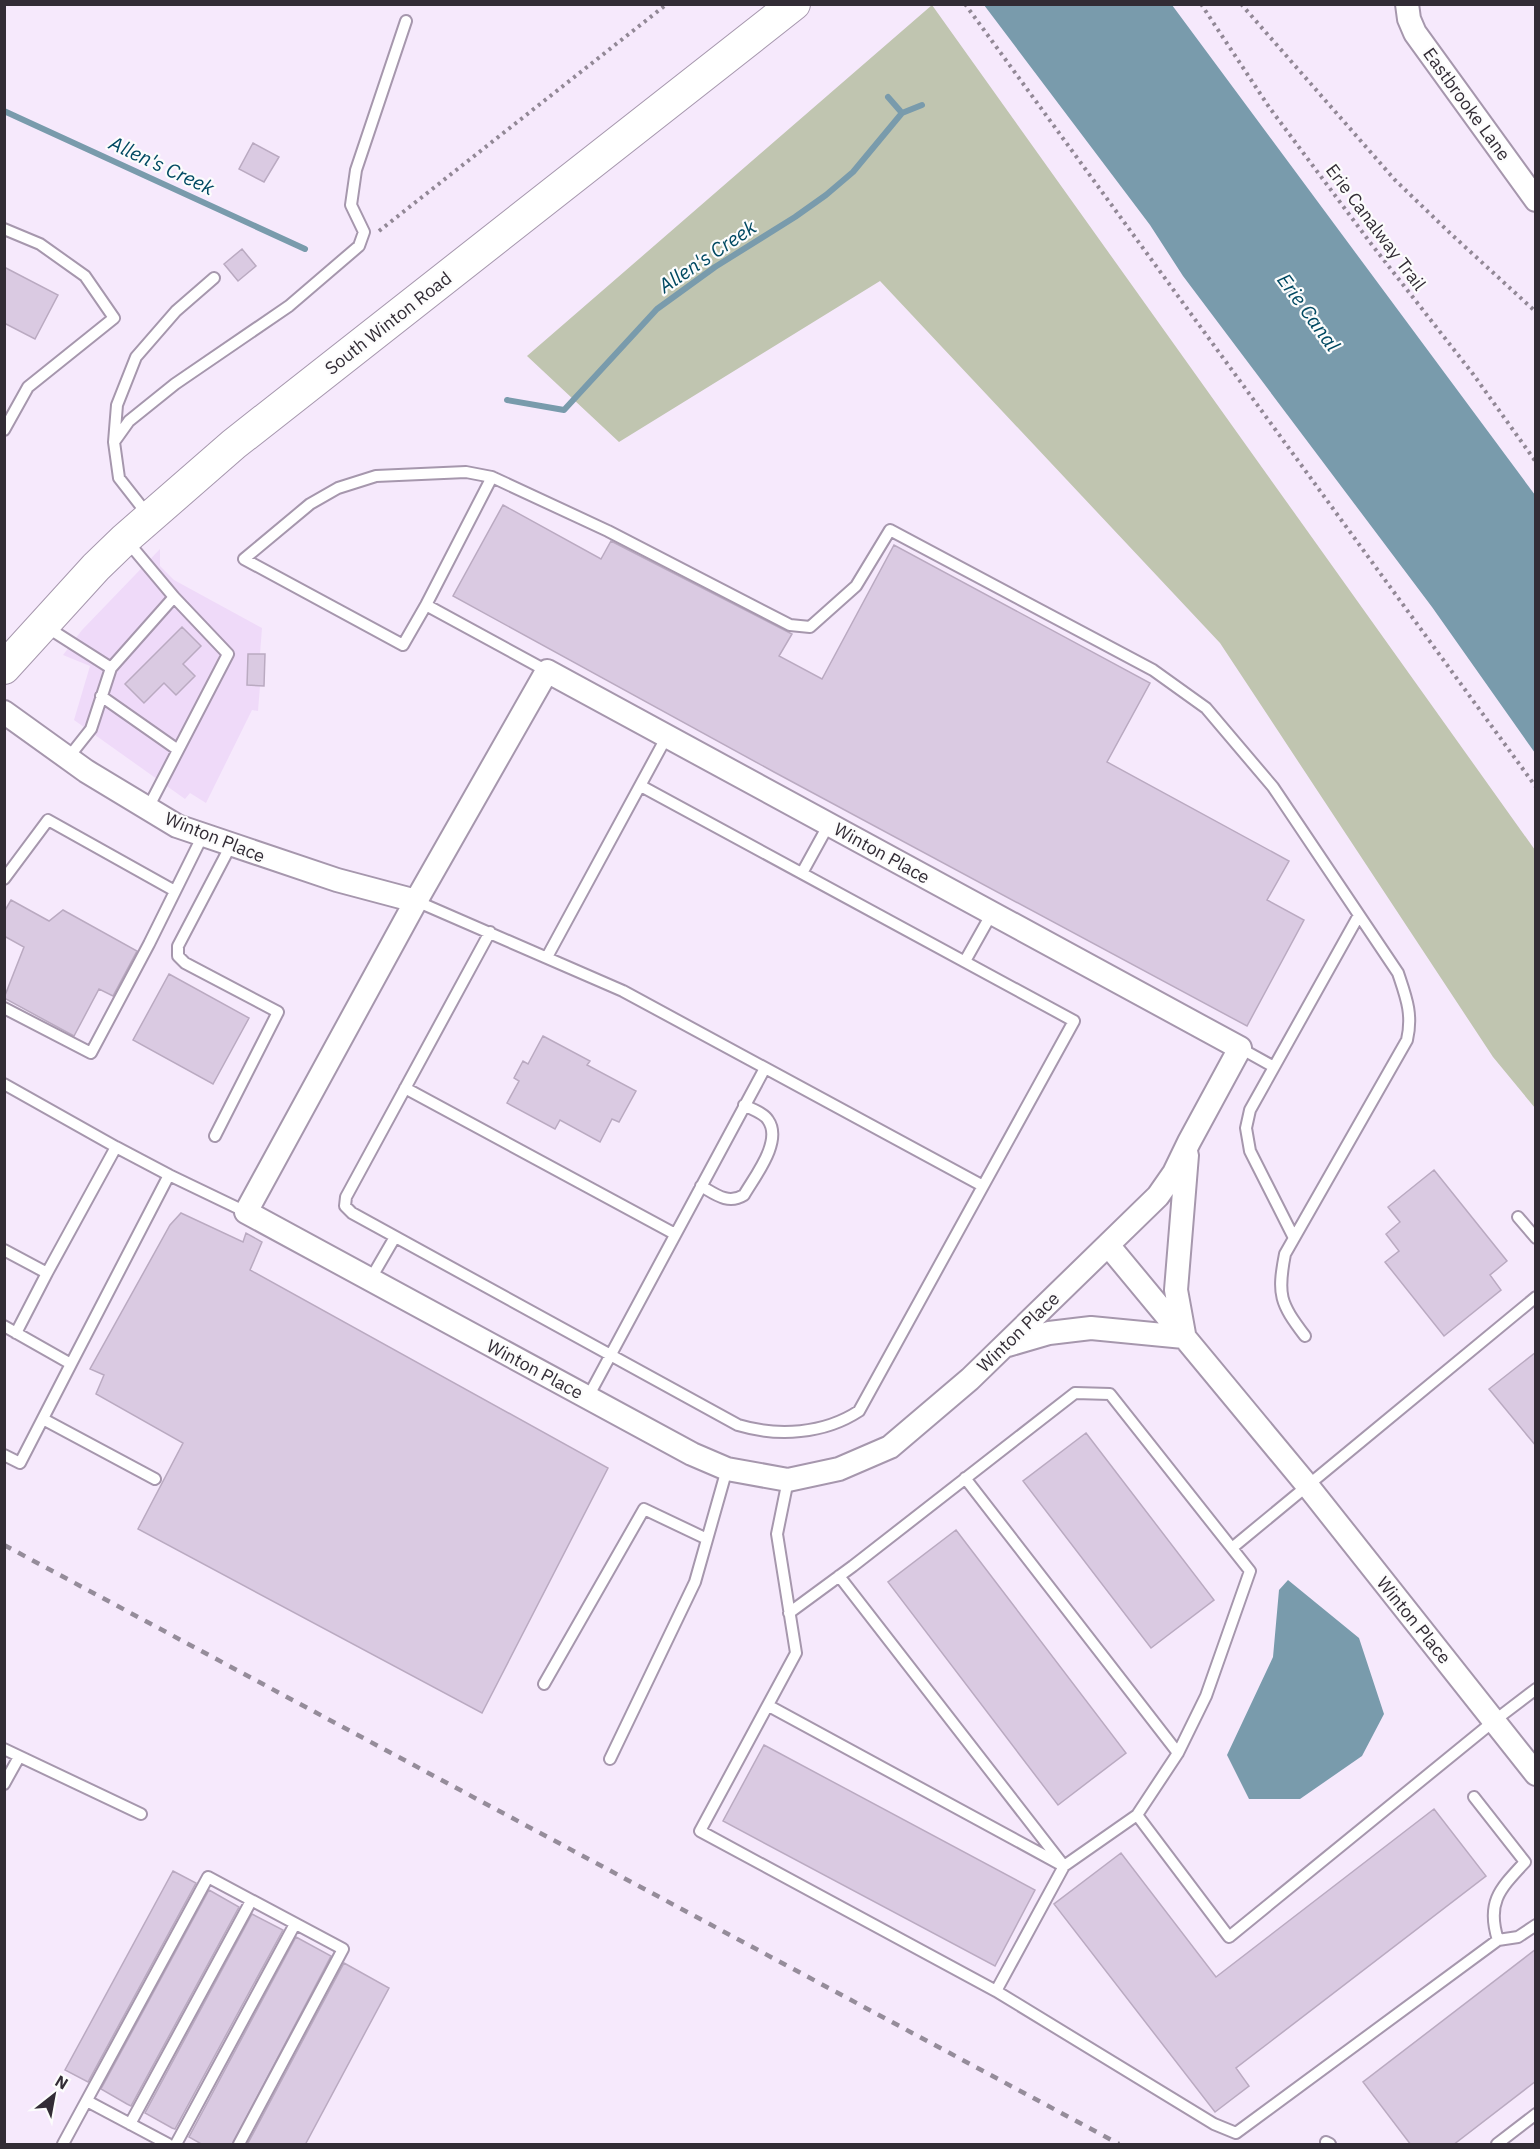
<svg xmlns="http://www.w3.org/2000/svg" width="1540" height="2149" font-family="'IBM Plex Sans',sans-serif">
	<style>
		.built { fill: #efdaf9 }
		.green { fill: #c0c5b0 }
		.water { fill: #799bac }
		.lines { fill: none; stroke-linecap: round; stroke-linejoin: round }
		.stream { stroke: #799bac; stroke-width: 6 }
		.building { fill: #dacae2; stroke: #baaac1; stroke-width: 1.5 }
		.service-casing { stroke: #a697ad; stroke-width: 14 }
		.minor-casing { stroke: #a697ad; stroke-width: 26 }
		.secondary-casing { stroke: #a697ad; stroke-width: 34 }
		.path { stroke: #928896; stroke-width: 4; stroke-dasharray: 3 4.5; stroke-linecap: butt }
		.service { stroke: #fff; stroke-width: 10 }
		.minor { stroke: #fff; stroke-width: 22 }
		.secondary { stroke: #fff; stroke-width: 32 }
		.rail { stroke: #958c9a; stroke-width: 4.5; stroke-dasharray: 8 8; stroke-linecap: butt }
		.labels { text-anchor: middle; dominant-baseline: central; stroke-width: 4.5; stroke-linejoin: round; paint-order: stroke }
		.street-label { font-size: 18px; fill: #322c35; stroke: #fcfcfc }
		.water-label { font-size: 20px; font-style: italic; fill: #004962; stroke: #fcfcfc }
	</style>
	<rect width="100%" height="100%" fill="#f6e9fc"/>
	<path class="built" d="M160 549V566L174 580 262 628 260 654H265L264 686H260L258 711 252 710 206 803 190 793 185 799 74 720 90 666 63 655 82 630Z"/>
	<path class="green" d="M932 5 1535 850V1108L1493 1057 1220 643 880 281 619 442 527 356Z"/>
	<path class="water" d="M984 5H1172L1535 495V753L1432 607 1183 276 1150 225Z
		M1288 1580 1359 1638 1384 1714 1362 1756 1300 1799H1249L1227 1755 1273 1657 1279 1590Z"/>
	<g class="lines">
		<path class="stream" d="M888 97 902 113
			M4 111 305 249
			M507 400 564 410 657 309 715 267 795 217 826 195 853 172 902 113 922 105"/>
	</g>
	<path class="building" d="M253 143 279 157 264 182 239 169Z
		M242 249 256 266 238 281 224 264Z
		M4 267 58 295 35 339 4 323Z
		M503 505 601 559 611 541 792 634 779 656 822 679 894 545 1150 683 1107 762 1289 861 1267 900 1304 920 1247 1026 774 772 453 596Z
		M182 627 201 646 183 664 195 676 176 695 164 683 144 703 125 684Z
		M248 654H265L264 686 247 685Z
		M11 900 49 921 63 910 137 951 113 996 99 989 74 1036 4 998 24 947 4 936V912Z
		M169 974 249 1018 213 1084 133 1040Z
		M543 1036 590 1061 587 1065 636 1091 619 1122 612 1119 600 1142 560 1120 555 1129 507 1103 519 1081 514 1078 523 1061 528 1064Z
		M1434 1170 1507 1261 1490 1275 1501 1290 1444 1336 1385 1262 1399 1251 1386 1234 1400 1222 1388 1207Z
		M181 1213 243 1242 246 1233 262 1242 250 1270 608 1468 482 1713 138 1529 183 1443 96 1394 104 1375 90 1369 170 1225Z
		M1536 1352V1446L1489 1389Z
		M1086 1433 1214 1600 1151 1648 1023 1481Z
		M956 1530 1126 1753 1058 1805 888 1582Z
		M764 1745 1035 1890 995 1966 723 1821Z
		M1434 1809 1486 1876 1236 2068 1249 2086 1215 2112 1054 1904 1121 1853 1216 1977Z
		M173 1871 196 1883 88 2082 65 2070Z
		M209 1890 239 1907 131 2106 127 2104 101 2089Z
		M252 1914 283 1930 175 2129 172 2128 145 2113Z
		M296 1937 331 1956 232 2145H203L189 2137Z
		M1536 1949V2081L1453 2145H1411L1363 2082Z
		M344 1963 389 1988 305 2145H247Z"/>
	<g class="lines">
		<defs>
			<path id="service" d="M4 229 40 244 85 276 114 318 28 387 4 430
				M114 442 117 405 136 357 176 311 214 278
				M492 477 426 605 403 645 244 559 310 504 338 488 376 476 466 472 492 477 608 531 790 625 810 627 856 586 890 530 1153 670 1206 708 1273 787 1398 973C1406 997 1413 1014 1407 1040L1285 1254C1277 1295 1280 1303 1305 1336
				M148 515 119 478 114 442 129 421 175 384 289 306 359 246 364 232 351 205 356 170 406 21
				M127 541 174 597 228 654 148 808
				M426 605 547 671
				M45 626 111 668
				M101 696 178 750
				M68 758 91 729 111 668 174 597
				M802 873 829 824
				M4 879 48 820 175 891
				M416 901 623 991 983 1186
				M490 932 346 1197 345 1206 352 1213 738 1425C778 1437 824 1434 859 1411L1074 1021 641 786
				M547 957 667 736
				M965 961 992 913
				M4 1008 91 1053 149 944 203 835
				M1240 1048 1274 1067
				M4 1084 116 1147
				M405 1088 675 1234
				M215 1136 278 1012 185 963 178 956V946L231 845
				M701 1186C715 1194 728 1205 744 1195 755 1176 783 1141 768 1120 764 1113 751 1109 744 1105
				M1518 1217 1536 1238
				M1294 1238 1250 1151 1246 1128 1250 1110 1359 915
				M4 1250 47 1273 116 1147 169 1175
				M370 1280 395 1237
				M4 1326 71 1364 169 1175 246 1212
				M16 1333 47 1273
				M588 1397 765 1068
				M43 1419 155 1479
				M4 1455 20 1463 71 1364
				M965 1478 1178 1753
				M788 1480 777 1534 796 1653 700 1831 996 1991 1214 2124 1236 2133 1498 1940 1518 1937 1536 1925
				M1232 1548 1536 1297
				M839 1576 1064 1866
				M789 1613 853 1566 1075 1393 1110 1394 1250 1571 1206 1696 1178 1753 1137 1815 1064 1866 996 1991
				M544 1684 644 1509 707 1539
				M769 1706 1058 1863
				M4 1749 141 1814
				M610 1759 695 1582 727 1469
				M4 1784 19 1757
				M1474 1797 1525 1862C1500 1889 1486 1902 1498 1940
				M1137 1815 1229 1937 1494 1721 1536 1689
				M87 2101 168 2144
				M130 2124 251 1901
				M1326 2142 1330 2144
				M63 2144 208 1877 343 1949 239 2144
				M176 2144 295 1924
				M1497 2144 1536 2114"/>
			<path id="minor" d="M1407 4 1409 19 1415 33 1536 200
				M547 671 1240 1048 1189 1142 1174 1173 1158 1196 970 1379 890 1447 839 1469 788 1480 727 1469 692 1454 246 1212 416 901Z
				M4 712 86 771 177 826 337 880 416 901
				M1108 1245 1307 1485 1536 1774
				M1184 1334 1176 1290 1187 1155
				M1008 1345 1049 1333 1091 1328 1184 1337"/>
			<path id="secondary" d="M4 668 96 567 125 539 234 444 794 4"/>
		</defs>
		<use href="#service" class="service-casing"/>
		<use href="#minor" class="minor-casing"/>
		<use href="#secondary" class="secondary-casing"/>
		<path class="path" d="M965 4 1536 787
			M1201 4 1269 107 1372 245 1473 374 1536 462
			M1241 4 1395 180 1451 234 1536 312
			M379 231 667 4"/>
		<use href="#service" class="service"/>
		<use href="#minor" class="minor"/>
		<use href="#secondary" class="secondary"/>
		<path class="rail" d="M4 1545 1119 2144"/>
	</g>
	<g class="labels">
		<g class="street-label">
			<text transform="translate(1467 104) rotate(54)">Eastbrooke Lane</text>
			<text transform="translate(1376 227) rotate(53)">Erie Canalway Trail</text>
			<text transform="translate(388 323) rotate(-38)">South Winton Road</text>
			<text transform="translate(215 837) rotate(22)">Winton Place</text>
			<text transform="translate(882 853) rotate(29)">Winton Place</text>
			<text transform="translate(1018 1332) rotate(-44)">Winton Place</text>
			<text transform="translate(535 1369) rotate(28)">Winton Place</text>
			<text transform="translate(1414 1620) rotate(51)">Winton Place</text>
		</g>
		<g class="water-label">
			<text transform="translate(162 165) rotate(25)">Allen's Creek</text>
			<text transform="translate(707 256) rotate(-34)">Allen's Creek</text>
			<text transform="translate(1309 312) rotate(54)">Erie Canal</text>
		</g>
	</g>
	<rect width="1540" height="2149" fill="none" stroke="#322c35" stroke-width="12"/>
	<g transform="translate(54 2095) rotate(31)" stroke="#fcfcfc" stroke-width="4.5" paint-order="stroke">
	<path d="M0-4.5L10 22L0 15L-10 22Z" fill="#322c35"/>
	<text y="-9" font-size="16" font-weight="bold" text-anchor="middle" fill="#322c35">N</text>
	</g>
</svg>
